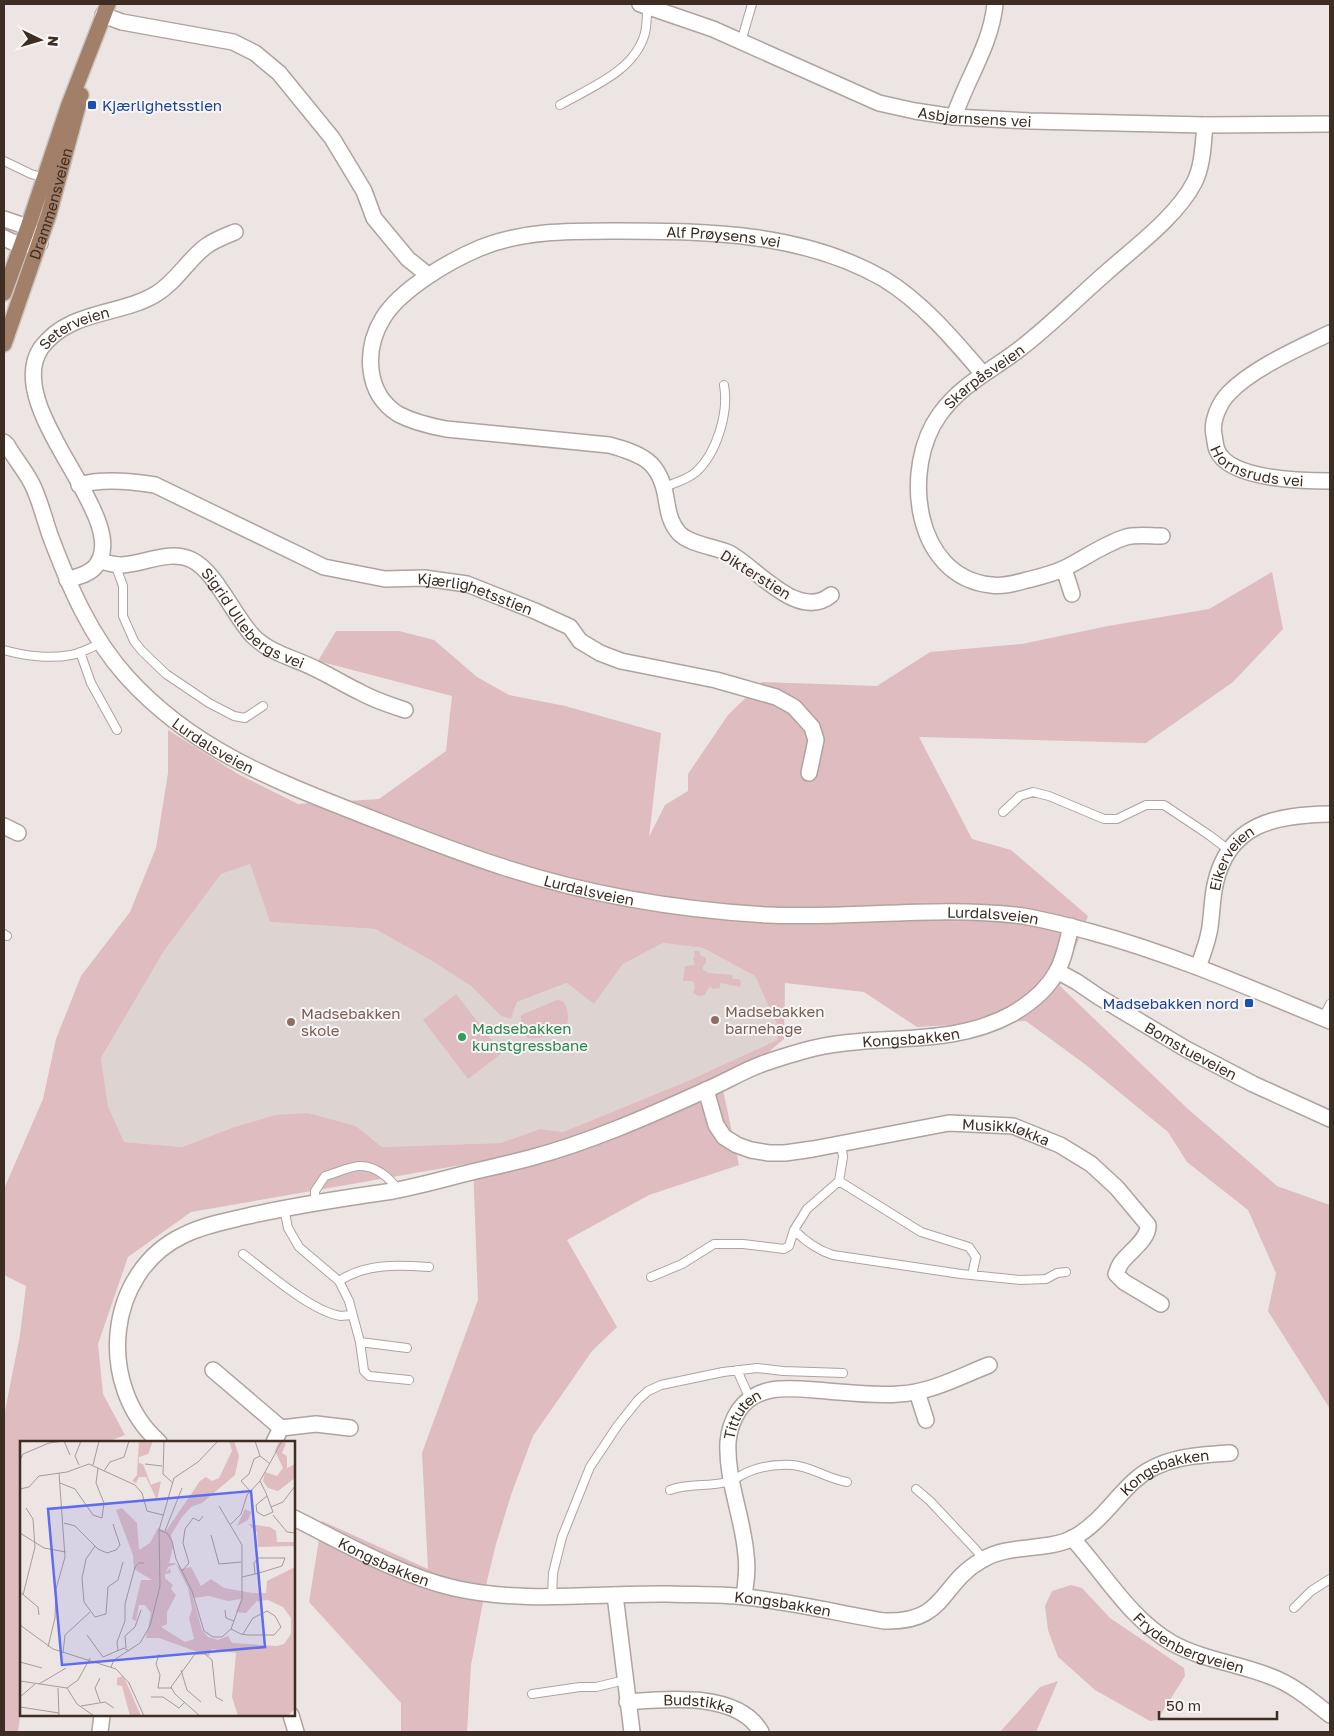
<svg xmlns="http://www.w3.org/2000/svg" width="1334" height="1736" font-family="'Golos Text',sans-serif">
	<style>
		.built { fill: #ddd4d1 }
		.green { fill: #debcbf; fill-rule: evenodd }
		.lines { fill: none; stroke-linecap: round; stroke-linejoin: round }
		.lane-casing { stroke: #aea39e; stroke-width: 10 }
		.street-casing { stroke: #aea39e; stroke-width: 18 }
		.secondary-casing { stroke: #b2a39c; stroke-width: 18 }
		.primary-casing { stroke: #c9c4c1; stroke-width: 18 }
		.lane { stroke: #fff; stroke-width: 8 }
		.street { stroke: #fff; stroke-width: 15 }
		.secondary { stroke: #fff; stroke-width: 15 }
		.primary { stroke: #a27f68; stroke-width: 15 }
		.transit-dot { fill: #1a4fb4; stroke: #f9f5f4; stroke-width: 2 }
		.education-dot { fill: #8d6e63; stroke: #f9f5f4; stroke-width: 2 }
		.leisure-dot { fill: #2e9e5b; stroke: #f9f5f4; stroke-width: 2 }
		.labels { text-anchor: middle; dominant-baseline: central; stroke-width: 4; stroke-linejoin: round; paint-order: stroke }
		.transit-label { font-size: 15px; fill: #164399; stroke: #f9f5f4; text-anchor: start }
		.street-label { font-size: 15px; fill: #3e2d23; stroke: #f9f5f4 }
		.education-label { font-size: 15px; fill: #785e54; stroke: #f9f5f4; text-anchor: start }
		.leisure-label { font-size: 15px; fill: #27864d; stroke: #f9f5f4; text-anchor: start }
		.inset-road { fill: none; stroke: #a79b96; stroke-width: 1 }
		.view { fill: #5e6cf0; fill-opacity: 0.15; stroke: #5e6cf0; stroke-width: 2.5 }
		.inset-edge { fill: none; stroke: #3e2d23; stroke-width: 2.5 }
	</style>
	<rect width="100%" height="100%" fill="#ede5e3"/>
	<path class="built" d="M250 864 270 922 375 929 432 961 471 986 501 1016 511 1019 517 1002 568 983 594 1004 623 964 663 943 703 948 755 976 778 1027 777 1040 690 1080 563 1132 540 1129 500 1143 382 1147 356 1126 275 1115 234 1127 182 1147 124 1142 108 1106 101 1058 164 951 221 874Z"/>
	<path class="green" d="M1272 572 1283 629 1233 682 1146 743 919 737 972 839 1011 850 1088 916 1060 986 1188 1109 1277 1186 1330 1205V1409L1268 1311 1276 1273 1248 1210 1187 1162 1168 1132 1086 1065 1026 1021 917 1027 864 992 785 983 784 1039 723 1090 739 1165 649 1195 567 1240 617 1327 592 1351 533 1436 511 1495 496 1544 487 1581 471 1665 467 1732H401V1703L309 1602 322 1521 428 1569 422 1453 478 1300 473 1163 191 1212 128 1257 98 1344 103 1394 125 1435 107 1442H21V1709L18 1732H4V1416L20 1335 26 1286 4 1275V1189L43 1099 56 1039 81 976 130 912 156 848 168 773V730L238 774 298 804 379 799 446 751 452 696 318 661 336 631H399L434 640 477 677 509 695 565 706 661 733 649 837 665 805 688 791V774L728 715 762 682 877 686 930 652 1022 644 1108 626 1209 609ZM250 864 270 922 375 929 432 961 471 986 501 1016 511 1019 517 1002 567 983 594 1004 623 964 663 943 703 948 755 976 778 1027 777 1040 690 1080 563 1132 540 1129 500 1143 382 1147 356 1126 307 1113 275 1115 234 1127 182 1147 124 1142 108 1106 101 1058 164 951 221 874Z
		M694 951H699L701 956 706 957V963L703 966V970L709 973 732 975 733 979H739L741 982 740 987 720 983V988L712 989 711 986 707 990 705 995 698 996 693 993 695 987 693 981H683L685 966 695 965 693 958 695 956Z
		M456 994 502 1053 468 1079 423 1020Z
		M557 1000 563 1001C568 1009 569 1016 567 1025 546 1035 519 1054 521 1015Z
		M1071 1585 1082 1588 1110 1618 1184 1668 1185 1676 1157 1720 1150 1721 1095 1690 1058 1657 1048 1630 1045 1606 1052 1591Z
		M1058 1681 1036 1732H1000L1040 1687Z"/>
	<g class="lines">
		<defs>
			<path id="lane" d="M741 42 752 4
				M560 105C591 87 635 71 645 33 647 25 647 14 647 6
				M4 161 31 174 45 178
				M664 487C674 483 687 480 696 472 717 453 729 412 724 385
				M115 564 123 586V616L134 641 142 651 166 674 209 703 234 716 245 718 263 706
				M4 650C24 656 51 659 71 655 82 653 92 647 101 643
				M80 652 91 683 117 730
				M1003 812 1020 796 1033 792 1049 796 1104 819H1117L1146 805H1164L1209 835 1230 851
				M4 934 7 936
				M1323 1018 1330 1004
				M841 1143 843 1157 839 1181 807 1209 794 1230C806 1242 817 1250 833 1255L961 1274 1020 1280 1046 1279 1057 1273 1066 1272
				M839 1181 921 1232 969 1247 976 1257 972 1275
				M315 1203V1191L325 1176C336 1173 348 1167 359 1166 375 1165 390 1178 398 1190
				M284 1208 288 1228 299 1247 339 1281 349 1301 360 1342 364 1371 369 1376 409 1380
				M243 1254C267 1272 312 1312 341 1316 344 1316 348 1315 352 1315
				M651 1277 682 1264 714 1244H743L784 1249 789 1246 794 1230
				M339 1281C366 1263 398 1265 429 1267
				M360 1342 407 1348
				M737 1370 750 1399
				M916 1489 930 1501 977 1551 982 1559
				M670 1490C689 1483 708 1487 727 1482 734 1480 741 1475 748 1472 762 1466 777 1464 793 1465 812 1467 828 1479 847 1482
				M552 1596 553 1573 562 1537 590 1467 618 1425 638 1400 648 1391 661 1385 723 1372 757 1368 783 1371 843 1373
				M1294 1608 1311 1591 1330 1579
				M532 1694 580 1687H596L625 1680"/>
			<g id="street">
				<path id="s1" d="M640 4 713 29 879 103 915 111 954 117 1030 121 1205 125 1330 124"/>
				<path d="M103 15 122 22 233 42 255 53 279 73 332 138 364 191 374 218 408 259 428 275"/>
				<path d="M954 117C967 78 991 45 995 4"/>
				<path d="M4 219 28 227 40 243 21 246 4 238"/>
				<path id="s2" d="M1330 333C1299 348 1253 368 1229 393 1219 403 1211 422 1214 435 1215 440 1215 445 1217 450 1229 480 1303 481 1330 481"/>
				<path id="s3" d="M79 485C102 478 131 481 155 485L324 567 385 579 424 578 467 584 535 611 570 627 580 641 600 653 621 661 716 680 776 697 794 707 812 727 816 740 809 773"/>
				<path id="s4" d="M1162 536C1151 536 1136 534 1126 537 1104 544 1085 558 1065 568 1053 574 1039 577 1027 580 1016 583 1003 587 991 585 913 577 901 467 940 414 961 385 989 372 1017 351 1049 327 1077 298 1107 272 1135 247 1177 216 1194 183 1203 166 1203 144 1205 125"/>
				<path id="s5" d="M99 561C107 563 114 565 122 565 145 564 169 549 192 560 215 571 234 616 253 636 271 654 295 658 316 669 331 676 345 685 360 692 374 700 390 705 405 710"/>
				<path d="M1064 569 1072 594"/>
				<path id="s6" d="M67 580C76 577 88 575 95 567 136 521 0 409 41 348 70 309 120 316 156 294 176 282 187 261 205 247 214 240 225 236 235 232"/>
				<path id="s7" d="M831 595C798 622 756 567 729 553 715 547 689 544 679 533 670 523 668 511 666 498 660 461 642 454 609 445L446 429C430 426 413 422 398 414 365 393 364 349 383 318 401 289 449 261 480 248 524 230 573 231 620 231 710 231 804 233 884 279 922 302 954 340 983 374"/>
				<path d="M4 826 18 833"/>
				<path id="s8" d="M1198 967C1203 954 1208 941 1210 927 1212 913 1212 899 1215 885 1228 823 1276 815 1330 814"/>
				<path id="s9" d="M1057 971 1077 982 1099 997 1186 1049 1253 1084 1330 1119"/>
				<path id="s10" d="M706 1090 716 1125 724 1137 737 1145 751 1150 769 1153H785L813 1149 949 1123 1013 1126 1060 1145 1091 1164 1117 1188 1148 1225C1149 1239 1129 1252 1121 1263 1119 1266 1117 1271 1116 1274L1124 1282 1161 1304"/>
				<path d="M213 1370 281 1428"/>
				<path d="M917 1392 926 1420"/>
				<path id="s11" d="M159 1442C96 1386 105 1272 184 1235 204 1225 227 1221 248 1216 296 1205 344 1198 393 1191 413 1187 433 1182 452 1177 478 1170 504 1165 530 1158 590 1142 649 1116 706 1090 725 1082 743 1071 762 1064 775 1059 789 1055 803 1051 872 1031 946 1050 1012 1014 1029 1004 1046 991 1056 973 1064 960 1067 942 1071 926"/>
				<path d="M274 1442 281 1428 316 1424 350 1428"/>
				<path id="s12" d="M294 1518C344 1543 399 1575 454 1588 524 1604 598 1593 669 1594 694 1595 720 1594 745 1597 792 1602 838 1613 884 1621 947 1623 939 1584 982 1560 1010 1543 1045 1552 1073 1538 1099 1524 1113 1500 1134 1481 1160 1457 1196 1455 1230 1453"/>
				<path id="s13" d="M1072 1538C1104 1573 1130 1619 1172 1643 1205 1661 1243 1664 1277 1679 1297 1688 1314 1702 1330 1715"/>
				<path d="M615 1595 632 1732"/>
				<path id="s14" d="M744 1596C746 1582 748 1569 746 1555 743 1517 726 1480 728 1442 729 1431 733 1419 739 1410 759 1381 797 1389 827 1391 851 1393 875 1396 899 1394 930 1393 961 1376 989 1365"/>
				<path id="s15" d="M627 1702C666 1699 738 1691 761 1732"/>
				<path d="M291 1715 296 1732"/>
				<path d="M100 1732 102 1715"/>
			</g>
			<g id="secondary">
				<path id="s16" d="M4 442 7 445C15 459 25 470 32 484 40 500 44 518 50 535 69 586 90 636 127 677 193 750 276 781 365 816 411 834 456 852 503 867 589 895 678 910 768 915 853 919 939 905 1023 916 1046 920 1069 926 1091 932 1173 954 1252 989 1330 1021"/>
			</g>
			<g id="primary">
				<path d="M4 293 28 227 68 107 108 4"/>
				<path id="s17" d="M4 344 49 214 81 95"/>
			</g>
		</defs>
		<use href="#lane" class="lane-casing"/>
		<use href="#street" class="street-casing"/>
		<use href="#secondary" class="secondary-casing"/>
		<use href="#primary" class="primary-casing"/>
		<use href="#lane" class="lane"/>
		<use href="#street" class="street"/>
		<use href="#secondary" class="secondary"/>
		<use href="#primary" class="primary"/>
	</g>
	<g class="transit-dot">
		<rect x="87" y="100" width="10" height="10" rx="2.5"/>
		<rect x="1244" y="998" width="10" height="10" rx="2.5"/>
	</g>
	<g class="education-dot">
		<circle cx="715" cy="1020" r="5"/>
		<circle cx="291" cy="1022" r="5"/>
	</g>
	<circle class="leisure-dot" cx="462" cy="1037" r="5"/>
	<g class="labels">
		<g class="transit-label">
			<text x="102" y="105">Kjærlighetsstien</text>
			<text x="1239" y="1003" text-anchor="end">Madsebakken nord</text>
		</g>
		<g class="street-label">
			<text stroke="none"><textPath href="#s1" startOffset="356">Asbjørnsens vei</textPath></text>
			<text stroke="none"><textPath href="#s17" startOffset="148">Drammensveien</textPath></text>
			<text stroke="none"><textPath href="#s7" startOffset="984">Alf Prøysens vei</textPath></text>
			<text stroke="none"><textPath href="#s6" startOffset="309">Seterveien</textPath></text>
			<text stroke="none"><textPath href="#s4" startOffset="451">Skarpåsveien</textPath></text>
			<text stroke="none"><textPath href="#s2" startOffset="225">Hornsruds vei</textPath></text>
			<text transform="translate(756 574) rotate(32)">Dikterstien</text>
			<text stroke="none"><textPath href="#s3" startOffset="419">Kjærlighetsstien</textPath></text>
			<text stroke="none"><textPath href="#s5" startOffset="181">Sigrid Ullebergs vei</textPath></text>
			<text stroke="none"><textPath href="#s16" startOffset="378">Lurdalsveien</textPath></text>
			<text stroke="none"><textPath href="#s8" startOffset="116">Eikerveien</textPath></text>
			<text stroke="none"><textPath href="#s16" startOffset="782">Lurdalsveien</textPath></text>
			<text stroke="none"><textPath href="#s16" startOffset="1188">Lurdalsveien</textPath></text>
			<text stroke="none"><textPath href="#s11" startOffset="1002">Kongsbakken</textPath></text>
			<text stroke="none"><textPath href="#s9" startOffset="156">Bomstueveien</textPath></text>
			<text stroke="none"><textPath href="#s10" startOffset="340">Musikkløkka</textPath></text>
			<text stroke="none"><textPath href="#s14" startOffset="188">Tittuten</textPath></text>
			<text stroke="none"><textPath href="#s12" startOffset="939">Kongsbakken</textPath></text>
			<text stroke="none"><textPath href="#s12" startOffset="100">Kongsbakken</textPath></text>
			<text stroke="none"><textPath href="#s12" startOffset="505">Kongsbakken</textPath></text>
			<text stroke="none"><textPath href="#s13" startOffset="161">Frydenbergveien</textPath></text>
			<text stroke="none"><textPath href="#s15" startOffset="72">Budstikka</textPath></text>
		</g>
		<g class="education-label">
			<text x="725" y="1011">Madsebakken<tspan x="725" dy="17">barnehage</tspan></text>
			<text x="301" y="1013">Madsebakken<tspan x="301" dy="17">skole</tspan></text>
		</g>
		<g class="leisure-label">
			<text x="472" y="1028">Madsebakken<tspan x="472" dy="17">kunstgressbane</tspan></text>
		</g>
	</g>
	<g transform="translate(20 1441)">
		<rect width="275" height="275" fill="#ede5e3"/>
		<path d="M119 0H133L128 13 119 16V22L123 23 131 44 141 40 137 59 126 36H119L116 42 112 40 117 34ZM209 0H214L219 15 215 34 182 62 171 66 162 76 151 94 153 106 149 122H155L162 128 171 126 181 145 191 138 204 147 232 152H246L247 140 275 126V268L267 275H218L212 256 216 212 192 208 189 215 139 197H126L131 172 125 164H119L116 180 112 178 121 139H132L114 128 113 114 96 69 102 67 117 82 119 109 130 102 138 87 146 90 180 40 186 36 192 40 199 37 212 10ZM156 123 168 147 172 168 169 177 174 198 165 201 141 186 147 183V171L156 154 151 148 153 144 145 137V133L151 132 150 127 146 132 148 126ZM189 155 208 160 221 158 216 171 226 172 237 160 248 159 263 166 271 177V193L264 203 257 205 212 202 208 195 198 199 188 196 182 189 173 157ZM259 0 266 2 262 12 267 15V27L275 23V37L258 50 248 47 243 40 245 31 257 35 263 27 255 10ZM225 68 231 71 228 79 217 85ZM228 83 250 86 256 90 257 101H275V108L273 105 238 106 237 91ZM103 235 108 245 121 275H110L102 245 97 244V237Z" fill="#debcbf" fill-rule="evenodd"/>
		<path class="inset-road" d="M44 0 50 14M144 0 143 33 153 42M235 0 240 15M0 19 3 13 29 2 44 0M125 23 142 25M59 24 55 15 61 0M73 24 79 0M84 30 90 21 104 16 109 0M240 40 246 52 251 66 253 71 244 75 237 71 236 64 247 55M40 42 55 48 73 74 82 77 84 62 76 42 78 27M0 48 9 46 19 35 47 31 69 23 115 44 122 52 127 70 143 74M230 50 221 40 229 33 234 18 240 15 249 22M251 66 263 61 275 45M253 74 267 91 275 92M44 82 55 85 78 108 87 112 96 109 100 104 93 83M211 83 221 73 227 54 240 40 262 0M139 89 147 92 152 100 156 118 172 150 184 190 193 196H202L211 188 222 158V104L199 65M145 90 162 47M0 92 24 107 46 111M191 94 199 123 221 121M75 105 66 118 62 137 64 161 75 176 86 173 88 146 98 139 103 121M162 130 169 122 163 102 165 88 173 77 179 80 183 75M222 136 235 133 239 132 262 125 265 117H238L234 122 235 133M0 151 18 166 19 174M3 154 15 106 13 78 6 67M205 169 206 177 214 180M0 184 33 208 96 228 110 243M211 188 221 193 227 194H254L261 186 255 175 247 170 233 177 223 193M67 194 83 216 104 207 109 210M0 204V220M28 206 35 177 36 148 45 116 39 32M106 207 105 195 115 186 121 169M98 210 97 201 105 180V163L115 126 119 122H124M43 212 45 194 70 171M139 213 136 223 140 234 138 247H152M0 221 22 227M91 226 94 219 120 202 130 185 140 145 139 89 154 37 178 21 198 0M161 229 167 249 181 261M80 237 75 247 80 261M0 240 47 247 58 239 70 217M109 242 124 275M19 243 46 227M38 247 39 275M47 247 57 263 74 275M0 256 15 243M131 256H143L159 267 165 261M61 265 85 261 94 267M0 266 39 272M180 275 155 253 151 246 175 213H185L192 219 196 256 203 260"/>
		<path class="view" d="M231 50 245 206 42 224 28 68Z"/>
		<rect width="275" height="275" class="inset-edge"/>
	</g>
	<rect width="1334" height="1736" fill="none" stroke="#3e2d23" stroke-width="10"/>
	<g transform="translate(40 40) rotate(95)" stroke="#f9f5f4" stroke-width="4" paint-order="stroke">
	<path d="M0-4L9 19L0 12L-9 19Z" fill="#3e2d23"/>
	<text y="-8" font-size="14" font-weight="bold" text-anchor="middle" fill="#3e2d23">N</text>
	</g>
	<path d="M1159 1711v8h118v-8" fill="none" stroke="#3e2d23" stroke-width="2.5"/>
	<text x="1166" y="1711" font-size="15" fill="#3e2d23" stroke="#f9f5f4" stroke-width="4" paint-order="stroke">50 m</text>
</svg>
